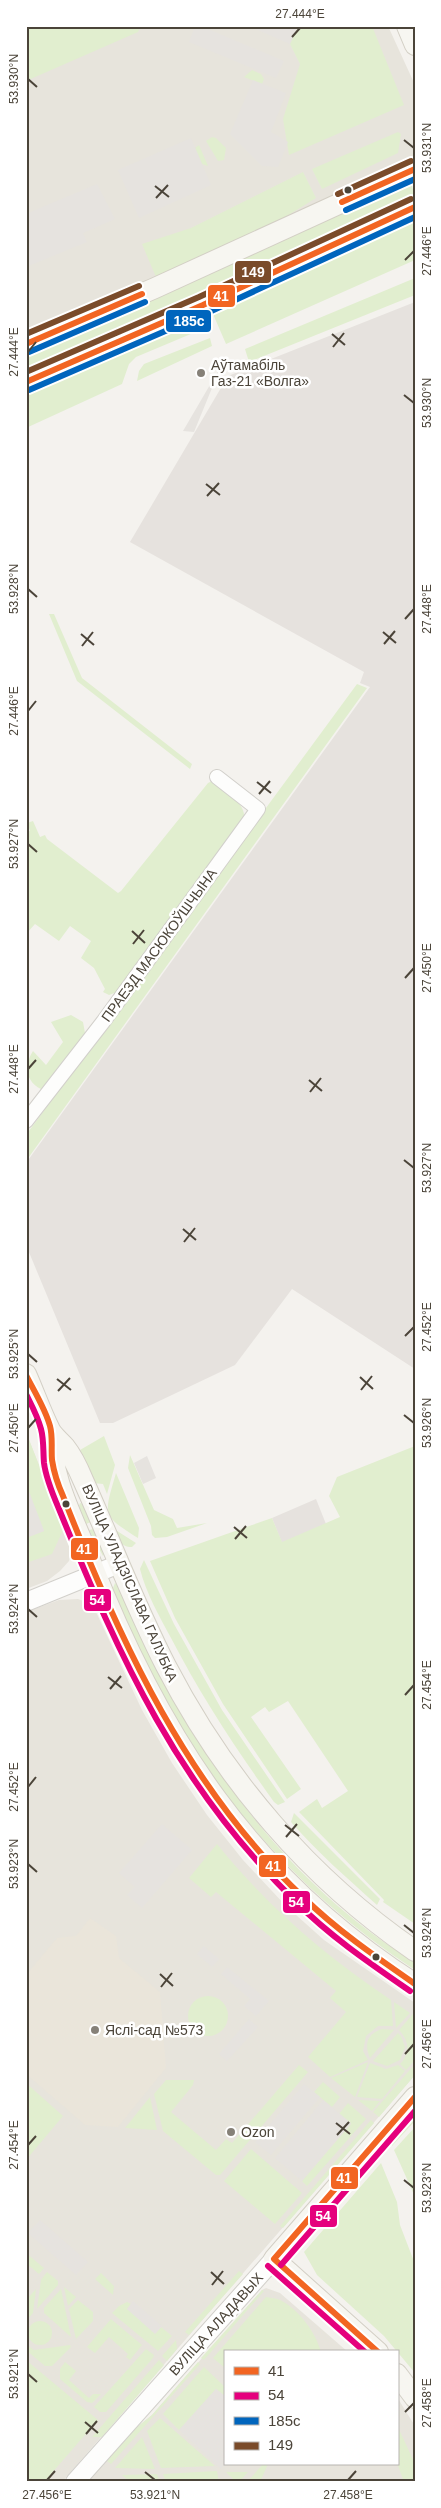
<svg xmlns="http://www.w3.org/2000/svg" width="441" height="2508" font-family="Arial,sans-serif">
	<style>
		.residential { fill: #e7e4dc }
		.industrial { fill: #e6e2de }
		.education { fill: #eae5da }
		.green { fill: #e1eecf }
		.parking { fill: #e6e3df }
		.lines { fill: none; stroke-linecap: round; stroke-linejoin: round }
		.minor-casing { stroke: #d2d0cb; stroke-width: 16 }
		.tertiary-casing { stroke: #d2d0cb; stroke-width: 20 }
		.secondary-casing { stroke: #d3cfc5; stroke-width: 22 }
		.minor { stroke: #fdfdfc; stroke-width: 14 }
		.tertiary { stroke: #fdfdfc; stroke-width: 18 }
		.secondary { stroke: #f7f6f1; stroke-width: 20 }
		.bus-1-casing { stroke: #fff; stroke-width: 10 }
		.bus-2-casing { stroke: #fff; stroke-width: 10 }
		.bus-3-casing { stroke: #fff; stroke-width: 10 }
		.bus-4-casing { stroke: #fff; stroke-width: 10 }
		.bus-1 { stroke: #f26522; stroke-width: 6 }
		.bus-2 { stroke: #e5007d; stroke-width: 6 }
		.bus-3 { stroke: #0065bd; stroke-width: 6 }
		.bus-4 { stroke: #7a4b2a; stroke-width: 6 }
		.ticks { fill: none; stroke: #4b4439; stroke-width: 2 }
		.bus-dot { fill: #4b4439; stroke: #fff; stroke-width: 2 }
		.poi-dot { fill: #868178; stroke: #fff; stroke-width: 2 }
		.labels { text-anchor: middle; dominant-baseline: central; stroke-width: 5; stroke-linejoin: round; paint-order: stroke }
		.poi-label { font-size: 14px; fill: #4b4439; stroke: #fff; text-anchor: start }
		.street-label { font-size: 14px; fill: #4b4439; stroke: #fff }
		.line-badge { stroke: #fff; stroke-width: 2 }
		.badge-label { font-size: 14px; text-anchor: middle; font-weight: bold; fill: #fff }
		.neatline { fill: none; stroke: #4b4439; stroke-width: 2 }
		.ticks-label { font-size: 12px; text-anchor: middle; fill: #4b4439 }
	</style>
	<rect width="100%" height="100%" fill="#f4f2ee"/>
	<path class="residential" d="M26 26H388L415 85V156L330 196 284 223 26 335Z
		M26 1432 71 1549 69 1561 60 1571 47 1581 26 1589Z
		M78 1599 89 1603 96 1612 142 1710 172 1763 207 1815 243 1860 286 1906 324 1940 415 2003V2075L62 2482H26V1612L59 1600Z
		M266 2288 280 2293 348 2352H225V2464H397V2397L415 2426V2482H84L126 2436 152 2415 262 2290Z"/>
	<path class="industrial" d="M415 302V1369L292 1289 235 1365 113 1423H100L26 1245V1163L370 687 360 683 364 672 130 542 228 376Z
		M316 1499 326 1524 282 1543 272 1518Z"/>
	<path class="education" d="M90 1918 116 1936 119 1958 160 1992 166 2068 118 2127 85 2125 26 2074V1975L57 1938 76 1936Z"/>
	<path class="green" d="M26 26H141L138 32 26 81Z
		M298 26H372L404 105 289 155 283 119 300 64 290 44Z
		M252 70 261 74 264 79 262 84 244 77Z
		M398 132 401 134 398 153 322 189 312 169Z
		M212 137 216 138 226 148 224 160 218 161 206 141Z
		M199 145 208 166 202 164 195 148Z
		M303 172 316 198 261 232 156 277 142 244 191 228Z
		M411 182 415 197 325 235 283 261 26 374V354Z
		M415 221V260L226 344 213 314 214 310Z
		M415 278V295L249 362 245 349Z
		M199 318 202 324 198 331 136 357 129 364 122 384 26 428V388Z
		M210 338 212 346 137 381 139 371 144 364Z
		M49 614H54L82 678 192 764 190 769 77 681Z
		M357 684 367 688 26 1161V1135Z
		M212 781C223 788 246 804 244 817L117 992 109 995 103 992 105 989 94 968 81 958 91 941 70 926 59 941 35 924 26 934V832L30 831 27 823 33 821 40 837 45 835 47 839 118 893 121 891 208 783Z
		M71 1015 83 1022 85 1033 46 1088 41 1089C25 1081 24 1065 33 1051L46 1065 63 1042 51 1022Z
		M26 1432 64 1528 52 1554 26 1563V1538L44 1531 26 1484Z
		M104 1436 115 1465 107 1494 103 1484 93 1483 80 1450Z
		M415 1446V1924L383 1902 384 1900 299 1812 317 1799 322 1808 348 1791 288 1701 269 1712 265 1707 251 1717 301 1789 287 1799 223 1704 175 1618 150 1561 272 1518 282 1542 340 1517 329 1496 337 1477Z
		M130 1455 154 1510 173 1519 177 1528 207 1523 167 1537 155 1538 152 1535 151 1526 128 1468Z
		M116 1473 139 1528 138 1538C101 1515 104 1515 116 1473Z
		M80 1503 83 1504 91 1522 86 1524 79 1506Z
		M94 1529 104 1553 103 1556 89 1530Z
		M114 1529 136 1543 132 1547C120 1547 118 1539 114 1529Z
		M144 1560 174 1624 222 1710 285 1802 278 1805 274 1802C236 1749 201 1696 171 1638 159 1616 146 1593 140 1569Z
		M115 1583 118 1586C188 1740 268 1870 415 1963V1970C274 1878 172 1746 113 1588Z
		M294 1813 380 1899 377 1905C347 1878 317 1852 291 1822Z
		M217 1844C269 1908 323 1954 391 2000L393 2026H378L366 2036 363 2051 368 2060 330 2077 308 2057 346 2012 330 1998 336 1991 216 1892 211 1897 189 1878Z
		M188 2016a20 20 0 1 1 40 0a20 20 0 1 1-40 0Z
		M394 2002 410 2013 396 2028Z
		M413 2014 415 2016V2060L406 2070 400 2064C411 2053 409 2040 399 2030Z
		M382 2029 394 2030 370 2058C364 2044 367 2034 382 2029Z
		M398 2033 401 2036 405 2047 400 2060 387 2066 373 2061Z
		M368 2062 355 2097 331 2078Z
		M370 2063 386 2069 398 2065 405 2071 382 2099 357 2097Z
		M415 2064V2075L379 2117 373 2112Z
		M299 2065 308 2072 220 2175H216L163 2131 154 2094 166 2080H194L193 2085 171 2112 216 2150 226 2139 232 2143Z
		M323 2082 340 2097 332 2107 314 2092Z
		M26 2083 63 2116 26 2160Z
		M150 2097 157 2130 125 2128Z
		M358 2100 380 2101 372 2111Z
		M348 2103 366 2119 307 2186 302 2181 351 2124 339 2114Z
		M415 2114V2121L392 2146 390 2142Z
		M371 2120 374 2123 283 2228 280 2226Z
		M415 2127V2197L394 2150Z
		M251 2149 302 2193 275 2224 224 2181Z
		M376 2160 303 2244 301 2241 369 2162Z
		M381 2163 397 2202 400 2225 415 2264V2373L384 2336 317 2275 304 2252Z
		M26 2253 44 2268 39 2274 26 2263Z
		M239 2271 243 2274 189 2335 185 2332Z
		M47 2272 58 2281V2285L37 2309 41 2280Z
		M101 2273 114 2286 113 2295 95 2279Z
		M64 2287 76 2297 68 2306Z
		M36 2289 33 2313 26 2321V2300Z
		M61 2289 71 2337 44 2313V2308Z
		M262 2290 264 2291 204 2360 201 2358Z
		M266 2297C271 2298 277 2298 282 2301 300 2311 316 2333 321 2352H225V2368L213 2358Z
		M78 2300 93 2312V2321L76 2339 69 2309Z
		M127 2302 131 2304 127 2309 156 2333 161 2327 172 2336 158 2351 112 2313 119 2306Z
		M111 2319 142 2345 130 2360 126 2357 128 2354 109 2337 95 2353 87 2347Z
		M28 2333a12 12 0 1 1 24 0a12 12 0 1 1-24 0Z
		M176 2340 177 2349 167 2361 162 2356Z
		M26 2344 34 2350 70 2345 71 2347 52 2366H45L26 2350Z
		M146 2349 154 2355 153 2358 106 2412H100L94 2407Z
		M26 2360 98 2420 44 2482H26Z
		M159 2360 164 2365 102 2437H92Z
		M65 2362 76 2371 69 2380 89 2398 93 2394H101L92 2403 87 2402 60 2379V2369Z
		M198 2362 200 2364 111 2464 104 2459 126 2436 152 2415Z
		M204 2367 225 2387V2396L216 2389 179 2430 163 2414Z
		M160 2418 215 2466 161 2468 147 2431Z
		M397 2425 415 2464V2482H404L397 2463Z
		M142 2437 155 2469 115 2468Z
		M263 2464H268L260 2482H247Z
		M217 2471 219 2482H166L163 2474Z
		M226 2472H248L239 2482H236Z
		M157 2474 160 2482H130L122 2475Z"/>
	<path class="parking" d="M195 26H201L284 61 276 78 189 42Z
		M249 26H298L290 44Z
		M253 80 286 93 271 132 288 142 278 167 262 166 230 134Z
		M191 138 211 185 139 218 118 170Z
		M97 184 115 219 83 233 87 242 26 267V214Z
		M221 366 194 432 183 431Z
		M147 1456 156 1478 143 1484 134 1463Z
		M26 1484 44 1531 26 1538Z
		M162 1824 192 1850 142 1908 127 1895 135 1887 119 1873Z
		M204 1946 219 1959 212 1967 197 1954Z
		M227 1967 269 2001 256 2016 244 2006 250 1999 221 1974Z
		M249 2019 258 2027 227 2061 219 2054Z
		M304 2084 320 2097 271 2155 255 2142Z
		M323 2100 351 2123 302 2181 275 2158Z
		M40 2220 88 2262 76 2275 28 2233Z
		M133 2301 162 2326 155 2334 127 2309Z
		M216 2389 225 2396V2464L221 2469 179 2430Z"/>
	<g class="lines">
		<defs>
			<path id="minor" d="M26 1121 103 1022 258 809 217 777"/>
			<path id="tertiary" d="M26 1602 119 1564
				M75 2482 274 2259"/>
			<path id="secondary" d="M407 26 415 45
				M26 344 155 288 415 169
				M26 382 203 305 415 207
				M26 1374C34 1392 41 1412 50 1430 53 1436 60 1441 65 1447 73 1457 78 1468 83 1480 111 1542 135 1606 166 1666 225 1780 309 1878 415 1951
				M51 1432C51 1479 73 1517 90 1560 160 1739 251 1879 415 1984
				M378 2352 274 2259 415 2097
				M397 2374 415 2398"/>
		</defs>
		<use href="#minor" class="minor-casing"/>
		<use href="#tertiary" class="tertiary-casing"/>
		<use href="#secondary" class="secondary-casing"/>
		<use href="#minor" class="minor"/>
		<use href="#tertiary" class="tertiary"/>
		<use href="#secondary" class="secondary"/>
		<defs>
			<path id="bus-1" d="M342 202 415 169
				M26 344 142 294
				M26 382 203 305 415 207
				M26 1375C34 1391 45 1408 50 1426 53 1437 51 1449 52 1460 54 1473 58 1485 63 1496 120 1642 188 1789 304 1898 338 1931 376 1957 415 1984
				M274 2259 415 2097
				M274 2259 378 2352"/>
			<path id="bus-2" d="M26 1394C32 1406 38 1417 41 1429 44 1440 43 1452 44 1463 46 1479 53 1495 59 1509 121 1661 178 1787 297 1903 331 1937 371 1964 410 1991
				M281 2265 415 2111
				M268 2266 365 2352"/>
			<path id="bus-3" d="M346 210 415 179
				M29 352 145 302
				M29 390 207 313 415 217"/>
			<path id="bus-4" d="M338 194 411 161
				M26 334 139 286
				M26 372 199 297 411 199"/>
		</defs>
		<use href="#bus-1" class="bus-1-casing"/>
		<use href="#bus-2" class="bus-2-casing"/>
		<use href="#bus-3" class="bus-3-casing"/>
		<use href="#bus-4" class="bus-4-casing"/>
		<use href="#bus-1" class="bus-1"/>
		<use href="#bus-2" class="bus-2"/>
		<use href="#bus-3" class="bus-3"/>
		<use href="#bus-4" class="bus-4"/>
	</g>
	<path class="ticks" d="M292 37 300 28M28 79 37 87M404 140 414 148M155 186 169 197M156 198 168 185M405 260 414 251M332 334 345 345M333 347 344 333M28 352 36 342M404 395 414 403M206 484 220 495M207 496 219 483M28 589 37 597M405 619 414 609M383 632 396 643M81 634 94 645M384 644 395 631M82 646 93 632M28 711 36 701M257 782 271 793M259 794 270 781M28 844 37 852M132 931 145 943M133 944 144 930M405 978 414 968M28 1069 36 1060M309 1080 322 1091M310 1092 321 1078M404 1160 414 1168M183 1229 196 1240M184 1242 195 1228M405 1336 414 1327M28 1354 37 1362M360 1377 373 1389M57 1379 71 1390M361 1390 372 1376M58 1391 70 1378M404 1415 414 1423M28 1428 36 1419M234 1527 247 1538M235 1539 246 1526M28 1609 37 1617M108 1677 122 1688M110 1689 121 1676M405 1695 414 1685M28 1787 36 1777M285 1825 299 1836M286 1837 297 1824M28 1864 37 1872M404 1925 414 1933M160 1974 173 1986M161 1987 172 1973M405 2054 414 2044M336 2123 350 2134M337 2135 349 2122M28 2145 36 2136M404 2180 414 2188M211 2272 224 2284M212 2285 223 2271M28 2374 37 2382M405 2412 414 2403M85 2422 98 2433M86 2434 97 2421M145 2472 155 2480M47 2480 55 2471M348 2480 356 2471"/>
	<g class="bus-dot">
		<circle cx="348" cy="190" r="4.5"/>
		<circle cx="66" cy="1504" r="4.5"/>
		<circle cx="376" cy="1957" r="4.5"/>
	</g>
	<g class="poi-dot">
		<circle cx="201" cy="373" r="5"/>
		<circle cx="95" cy="2030" r="5"/>
		<circle cx="231" cy="2132" r="5"/>
	</g>
	<g class="labels">
		<g class="poi-label">
			<text x="211" y="365">Аўтамабіль<tspan x="211" dy="16">Газ-21 «Волга»</tspan></text>
			<text x="105" y="2030">Яслі-сад №573</text>
			<text x="241" y="2132">Ozon</text>
		</g>
		<g class="street-label">
			<text transform="translate(159 945) rotate(-54)">ПРАЕЗД МАСЮКОЎШЧЫНА</text>
			<text transform="translate(130 1583) rotate(66)">ВУЛІЦА УЛАДЗІСЛАВА ГАЛУБКА</text>
			<text transform="translate(216 2324) rotate(-48)">ВУЛІЦА АЛАДАВЫХ</text>
		</g>
	</g>
	<g class="line-badge">
		<rect x="234" y="260" width="38" height="24" rx="5" fill="#7a4b2a"/>
		<rect x="207" y="284" width="29" height="24" rx="5" fill="#f26522"/>
		<rect x="165" y="309" width="47" height="24" rx="5" fill="#0065bd"/>
		<rect x="70" y="1537" width="29" height="24" rx="5" fill="#f26522"/>
		<rect x="83" y="1588" width="29" height="24" rx="5" fill="#e5007d"/>
		<rect x="258" y="1854" width="29" height="24" rx="5" fill="#f26522"/>
		<rect x="282" y="1890" width="29" height="24" rx="5" fill="#e5007d"/>
		<rect x="330" y="2166" width="29" height="24" rx="5" fill="#f26522"/>
		<rect x="309" y="2204" width="29" height="24" rx="5" fill="#e5007d"/>
	</g>
	<g class="badge-label">
		<text x="253" y="277">149</text>
		<text x="221" y="301">41</text>
		<text x="189" y="326">185с</text>
		<text x="84" y="1554">41</text>
		<text x="97" y="1605">54</text>
		<text x="273" y="1871">41</text>
		<text x="296" y="1907">54</text>
		<text x="344" y="2183">41</text>
		<text x="323" y="2221">54</text>
	</g>
	<rect width="441" height="2508" fill="none" stroke="#ffffff" stroke-width="55"/>
	<rect x="224" y="2350" width="175" height="115" fill="#ffffff" stroke="#b7b4b0"/>
	<rect x="234" y="2367" width="25" height="8" fill="#f26522" stroke="#b7b4b0"/>
	<text x="268" y="2376" font-size="15" fill="#4b4439">41</text>
	<rect x="234" y="2392" width="25" height="8" fill="#e5007d" stroke="#b7b4b0"/>
	<text x="268" y="2400" font-size="15" fill="#4b4439">54</text>
	<rect x="234" y="2417" width="25" height="8" fill="#0065bd" stroke="#b7b4b0"/>
	<text x="268" y="2426" font-size="15" fill="#4b4439">185с</text>
	<rect x="234" y="2442" width="25" height="8" fill="#7a4b2a" stroke="#b7b4b0"/>
	<text x="268" y="2450" font-size="15" fill="#4b4439">149</text>
	<rect x="28" y="28" width="386" height="2452" class="neatline"/>
	<g class="ticks-label">
		<text x="300" y="18">27.444°E</text>
		<text transform="translate(14 79) rotate(-90)" y="4">53.930°N</text>
		<text transform="translate(427 148) rotate(-90)" y="4">53.931°N</text>
		<text transform="translate(427 251) rotate(-90)" y="4">27.446°E</text>
		<text transform="translate(14 352) rotate(-90)" y="4">27.444°E</text>
		<text transform="translate(427 403) rotate(-90)" y="4">53.930°N</text>
		<text transform="translate(14 589) rotate(-90)" y="4">53.928°N</text>
		<text transform="translate(427 609) rotate(-90)" y="4">27.448°E</text>
		<text transform="translate(14 711) rotate(-90)" y="4">27.446°E</text>
		<text transform="translate(14 844) rotate(-90)" y="4">53.927°N</text>
		<text transform="translate(427 968) rotate(-90)" y="4">27.450°E</text>
		<text transform="translate(14 1069) rotate(-90)" y="4">27.448°E</text>
		<text transform="translate(427 1168) rotate(-90)" y="4">53.927°N</text>
		<text transform="translate(427 1327) rotate(-90)" y="4">27.452°E</text>
		<text transform="translate(14 1354) rotate(-90)" y="4">53.925°N</text>
		<text transform="translate(427 1423) rotate(-90)" y="4">53.926°N</text>
		<text transform="translate(14 1428) rotate(-90)" y="4">27.450°E</text>
		<text transform="translate(14 1609) rotate(-90)" y="4">53.924°N</text>
		<text transform="translate(427 1685) rotate(-90)" y="4">27.454°E</text>
		<text transform="translate(14 1787) rotate(-90)" y="4">27.452°E</text>
		<text transform="translate(14 1864) rotate(-90)" y="4">53.923°N</text>
		<text transform="translate(427 1933) rotate(-90)" y="4">53.924°N</text>
		<text transform="translate(427 2044) rotate(-90)" y="4">27.456°E</text>
		<text transform="translate(14 2145) rotate(-90)" y="4">27.454°E</text>
		<text transform="translate(427 2188) rotate(-90)" y="4">53.923°N</text>
		<text transform="translate(14 2374) rotate(-90)" y="4">53.921°N</text>
		<text transform="translate(427 2403) rotate(-90)" y="4">27.458°E</text>
		<text x="47" y="2499">27.456°E</text>
		<text x="155" y="2499">53.921°N</text>
		<text x="348" y="2499">27.458°E</text>
	</g>
</svg>
